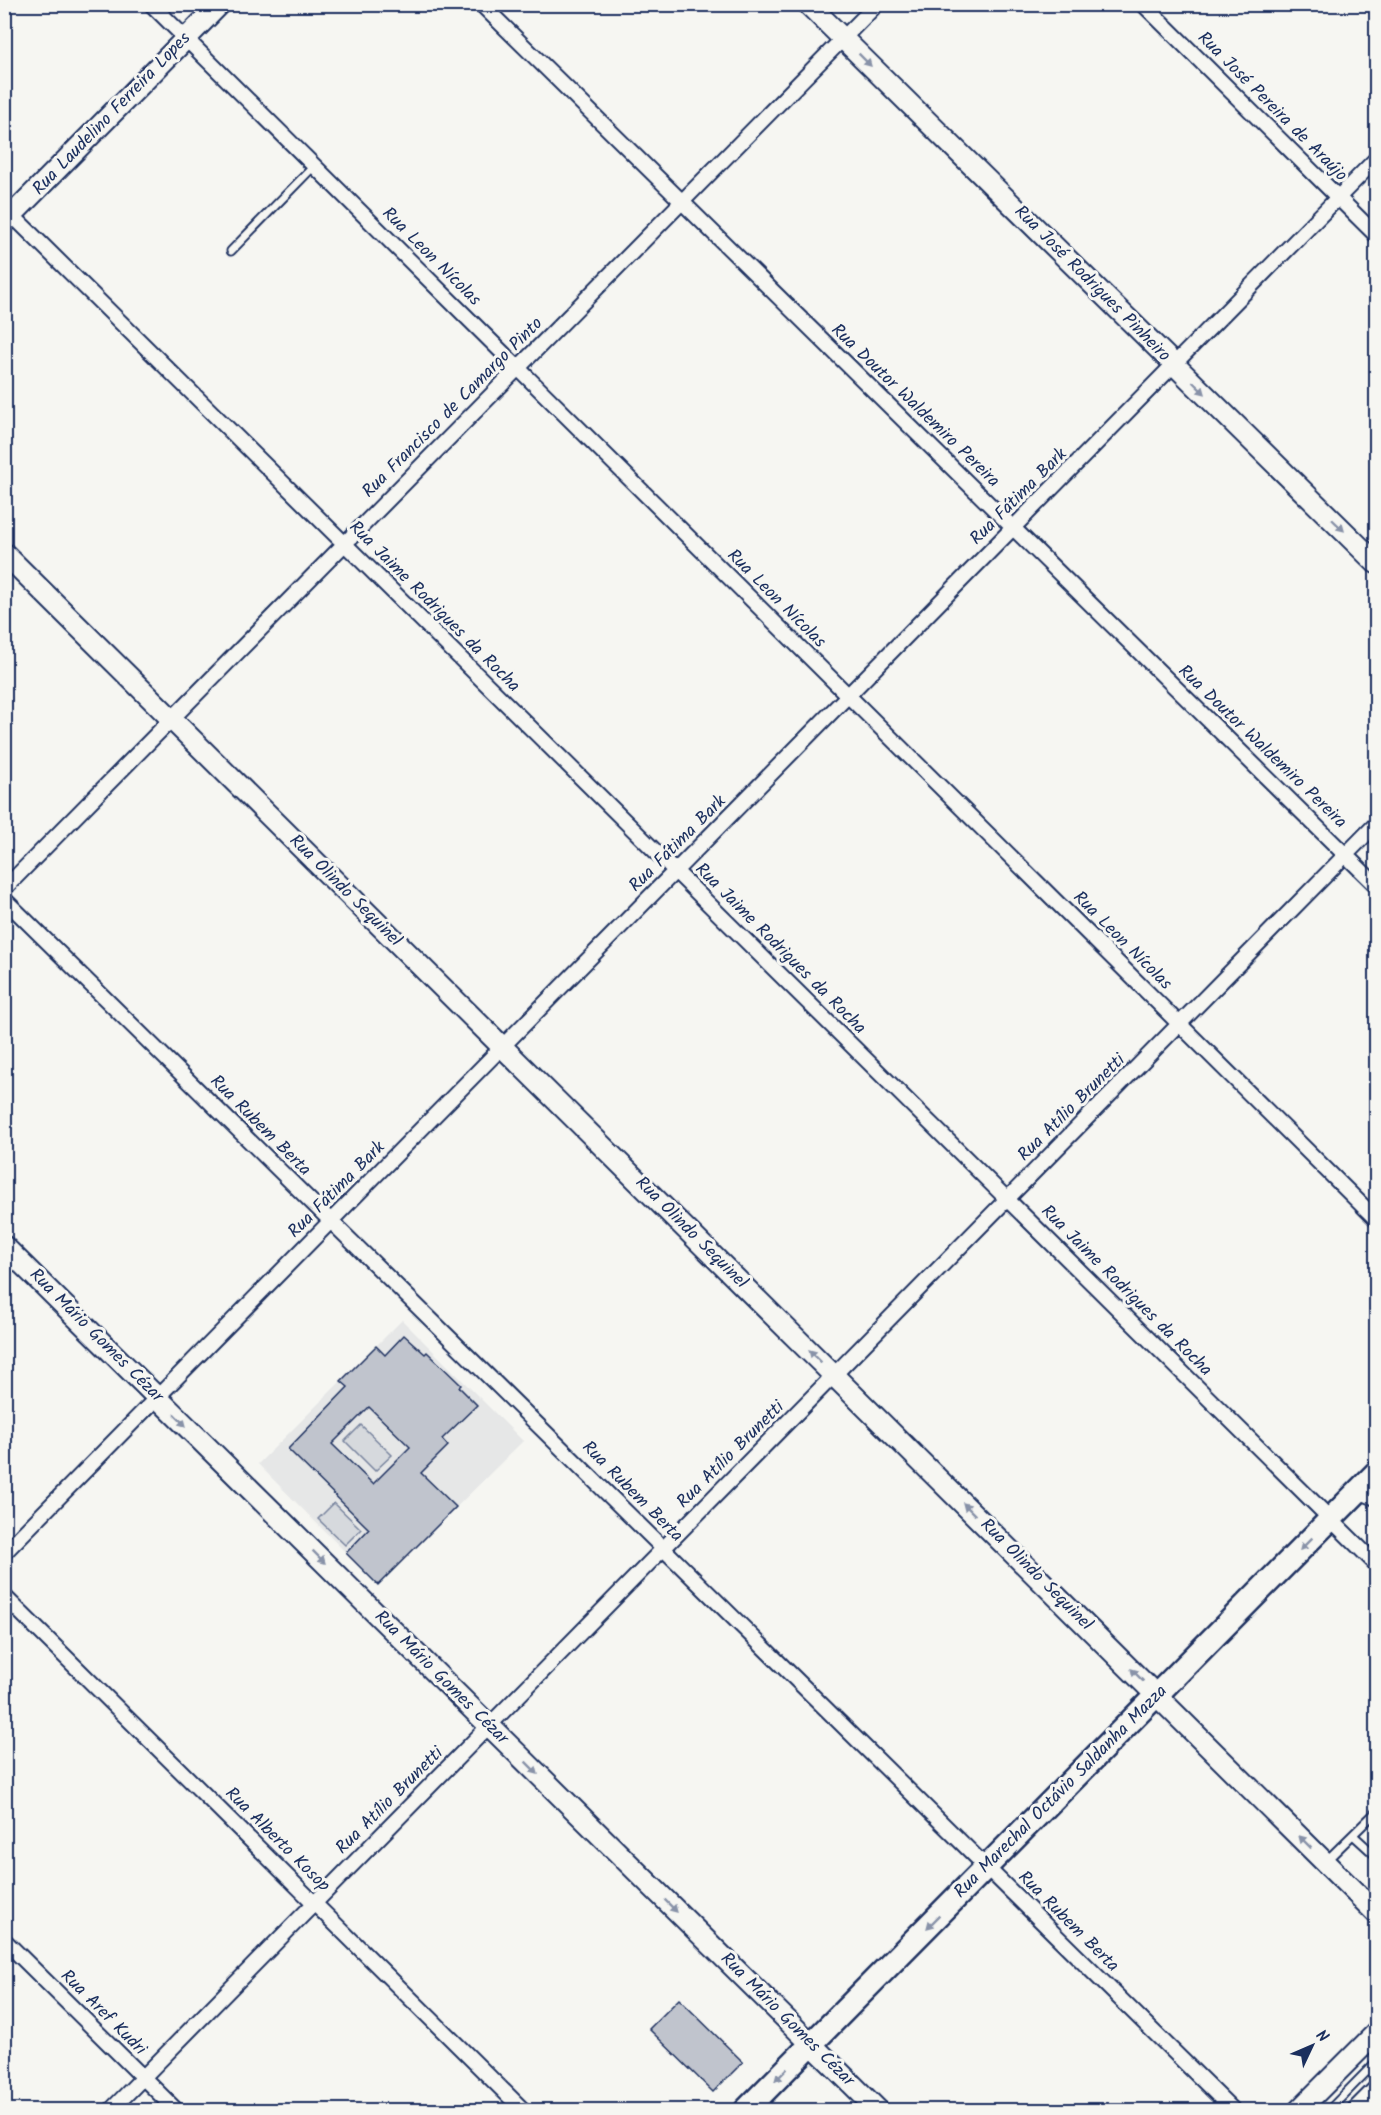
<svg xmlns="http://www.w3.org/2000/svg" width="1381" height="2115" font-family="Kalam,sans-serif">
	<style>
		.built { fill: #e6e7e7 }
		.green { fill: #d6d9dd; stroke: #78849e; stroke-width: 1.5 }
		.building { fill: #c0c4cd; stroke: #1b2f5e; stroke-width: 1.5; fill-rule: evenodd }
		.lines { fill: none; stroke-linecap: round; stroke-linejoin: round }
		.lane-casing { stroke: #1b2f5e; stroke-width: 11 }
		.street-casing { stroke: #1b2f5e; stroke-width: 18 }
		.secondary-casing { stroke: #1b2f5e; stroke-width: 24 }
		.primary-casing { stroke: #1b2f5e; stroke-width: 27 }
		.lane { stroke: #f6f6f2; stroke-width: 7 }
		.street { stroke: #f6f6f2; stroke-width: 14 }
		.secondary { stroke: #f6f6f2; stroke-width: 20 }
		.primary { stroke: #f6f6f2; stroke-width: 22 }
		.oneway { fill: #8892a8 }
		.labels { text-anchor: middle; dominant-baseline: central; stroke-width: 6; stroke-linejoin: round; paint-order: stroke }
		.street-label { font-size: 18px; fill: #1b2f5e; stroke: #f6f6f2 }
	</style>
	<rect width="100%" height="100%" fill="#f6f6f2"/>
	<filter id="ink" filterUnits="userSpaceOnUse"><feTurbulence type="fractalNoise" baseFrequency=".0167" numOctaves="2"/><feDisplacementMap in="SourceGraphic" scale="12" xChannelSelector="R" yChannelSelector="G"/><feConvolveMatrix kernelMatrix="1 2 1 2 8 2 1 2 1" color-interpolation-filters="sRGB"/></filter>
	<g filter="url(#ink)">
		<path class="built" d="M402 1320 523 1441 378 1585 258 1464Z"/>
		<path class="green" d="M361 1425 392 1455 375 1471 345 1441Z
			M334 1503 361 1529 345 1545 318 1519Z"/>
		<path class="building" d="M404 1335 425 1354 427 1352 461 1385 459 1387 477 1405 442 1439 448 1446 421 1473 456 1507 378 1585 346 1553 369 1529 288 1449 348 1387 341 1381 376 1346 385 1355ZM369 1407 410 1447 373 1484 332 1444Z
			M679 1999 743 2062 713 2092 649 2029Z"/>
		<g class="lines">
			<defs>
				<path id="lane" d="M231 251 314 166
					M1359 1495 1376 1502
					M1353 1835 1376 1856
					M1327 1860 1376 1812
					M1329 2110 1376 2062"/>
				<path id="street" d="M151 4 1376 1219
					M481 4 1376 885
					M1143 4 1376 235
					M4 207 1376 1564
					M4 889 877 4
					M4 899 1233 2110
					M4 1553 1376 159
					M4 1596 523 2110
					M4 1940 176 2110
					M111 2110 1376 824"/>
				<path id="secondary" d="M808 4 1376 563
					M4 223 220 4
					M4 553 1376 1913
					M4 1246 878 2110
					M1299 2110 1376 2033
					M1358 2110 1376 2092"/>
				<path id="primary" d="M746 2110 1376 1473"/>
			</defs>
			<use href="#lane" class="lane-casing"/>
			<use href="#street" class="street-casing"/>
			<use href="#secondary" class="secondary-casing"/>
			<use href="#primary" class="primary-casing"/>
			<use href="#lane" class="lane"/>
			<use href="#street" class="street"/>
			<use href="#secondary" class="secondary"/>
			<use href="#primary" class="primary"/>
		</g>
		<defs><path id="oneway-solid" d="M-6-.8H1V-3.2L6.5 0L1 3.2V.8H-6Z" transform="scale(1.5)"/></defs>
		<g class="oneway">
			<use href="#oneway-solid" transform="translate(865 60) rotate(45)"/>
			<use href="#oneway-solid" transform="translate(1199 388) rotate(44)"/>
			<use href="#oneway-solid" transform="translate(1338 525) rotate(44)"/>
			<use href="#oneway-solid" transform="translate(815 1356) rotate(-135)"/>
			<use href="#oneway-solid" transform="translate(180 1420) rotate(45)"/>
			<use href="#oneway-solid" transform="translate(969 1509) rotate(-135)"/>
			<use href="#oneway-solid" transform="translate(1306 1544) rotate(135)"/>
			<use href="#oneway-solid" transform="translate(319 1557) rotate(45)"/>
			<use href="#oneway-solid" transform="translate(1137 1675) rotate(-135)"/>
			<use href="#oneway-solid" transform="translate(532 1768) rotate(45)"/>
			<use href="#oneway-solid" transform="translate(1305 1842) rotate(-135)"/>
			<use href="#oneway-solid" transform="translate(671 1906) rotate(45)"/>
			<use href="#oneway-solid" transform="translate(933 1922) rotate(135)"/>
			<use href="#oneway-solid" transform="translate(781 2075) rotate(135)"/>
		</g>
	</g>
	<g class="labels">
		<g class="street-label">
			<text transform="translate(1272 107) rotate(45)">Rua José Pereira de Araújo</text>
			<text transform="translate(112 114) rotate(-46)">Rua Laudelino Ferreira Lopes</text>
			<text transform="translate(431 257) rotate(45)">Rua Leon Nícolas</text>
			<text transform="translate(1092 284) rotate(45)">Rua José Rodrigues Pinheiro</text>
			<text transform="translate(915 406) rotate(44)">Rua Doutor Waldemiro Pereira</text>
			<text transform="translate(453 408) rotate(-45)">Rua Francisco de Camargo Pinto</text>
			<text transform="translate(1019 497) rotate(-45)">Rua Fátima Bark</text>
			<text transform="translate(776 599) rotate(45)">Rua Leon Nícolas</text>
			<text transform="translate(434 607) rotate(45)">Rua Jaime Rodrigues da Rocha</text>
			<text transform="translate(1262 747) rotate(44)">Rua Doutor Waldemiro Pereira</text>
			<text transform="translate(678 844) rotate(-45)">Rua Fátima Bark</text>
			<text transform="translate(345 891) rotate(45)">Rua Olindo Sequinel</text>
			<text transform="translate(1122 941) rotate(45)">Rua Leon Nícolas</text>
			<text transform="translate(780 949) rotate(45)">Rua Jaime Rodrigues da Rocha</text>
			<text transform="translate(1072 1108) rotate(-45)">Rua Atílio Brunetti</text>
			<text transform="translate(260 1126) rotate(45)">Rua Rubem Berta</text>
			<text transform="translate(337 1190) rotate(-45)">Rua Fátima Bark</text>
			<text transform="translate(691 1233) rotate(45)">Rua Olindo Sequinel</text>
			<text transform="translate(1126 1291) rotate(45)">Rua Jaime Rodrigues da Rocha</text>
			<text transform="translate(96 1336) rotate(45)">Rua Mário Gomes Cézar</text>
			<text transform="translate(731 1455) rotate(-45)">Rua Atílio Brunetti</text>
			<text transform="translate(632 1492) rotate(45)">Rua Rubem Berta</text>
			<text transform="translate(1036 1575) rotate(45)">Rua Olindo Sequinel</text>
			<text transform="translate(441 1678) rotate(45)">Rua Mário Gomes Cézar</text>
			<text transform="translate(1061 1792) rotate(-45)">Rua Marechal Octávio Saldanha Mazza</text>
			<text transform="translate(390 1801) rotate(-45)">Rua Atílio Brunetti</text>
			<text transform="translate(277 1840) rotate(45)">Rua Alberto Kosop</text>
			<text transform="translate(1068 1922) rotate(45)">Rua Rubem Berta</text>
			<text transform="translate(103 2013) rotate(45)">Rua Aref Kudri</text>
			<text transform="translate(787 2020) rotate(45)">Rua Mário Gomes Cézar</text>
		</g>
	</g>
	<rect width="1381" height="2115" fill="none" stroke="#f6f6f2" stroke-width="24"/>
	<rect x="12" y="12" width="1357" height="2091" fill="none" stroke="#1b2f5e" stroke-width="2" filter="url(#ink)"/>
	<g transform="translate(1312 2046) rotate(46)" stroke="#f6f6f2" stroke-width="4.5" paint-order="stroke">
	<path d="M0-4.5L10 22L0 15L-10 22Z" fill="#1b2f5e"/>
	<text y="-9" font-size="16" font-weight="bold" text-anchor="middle" fill="#1b2f5e">N</text>
	</g>
</svg>
